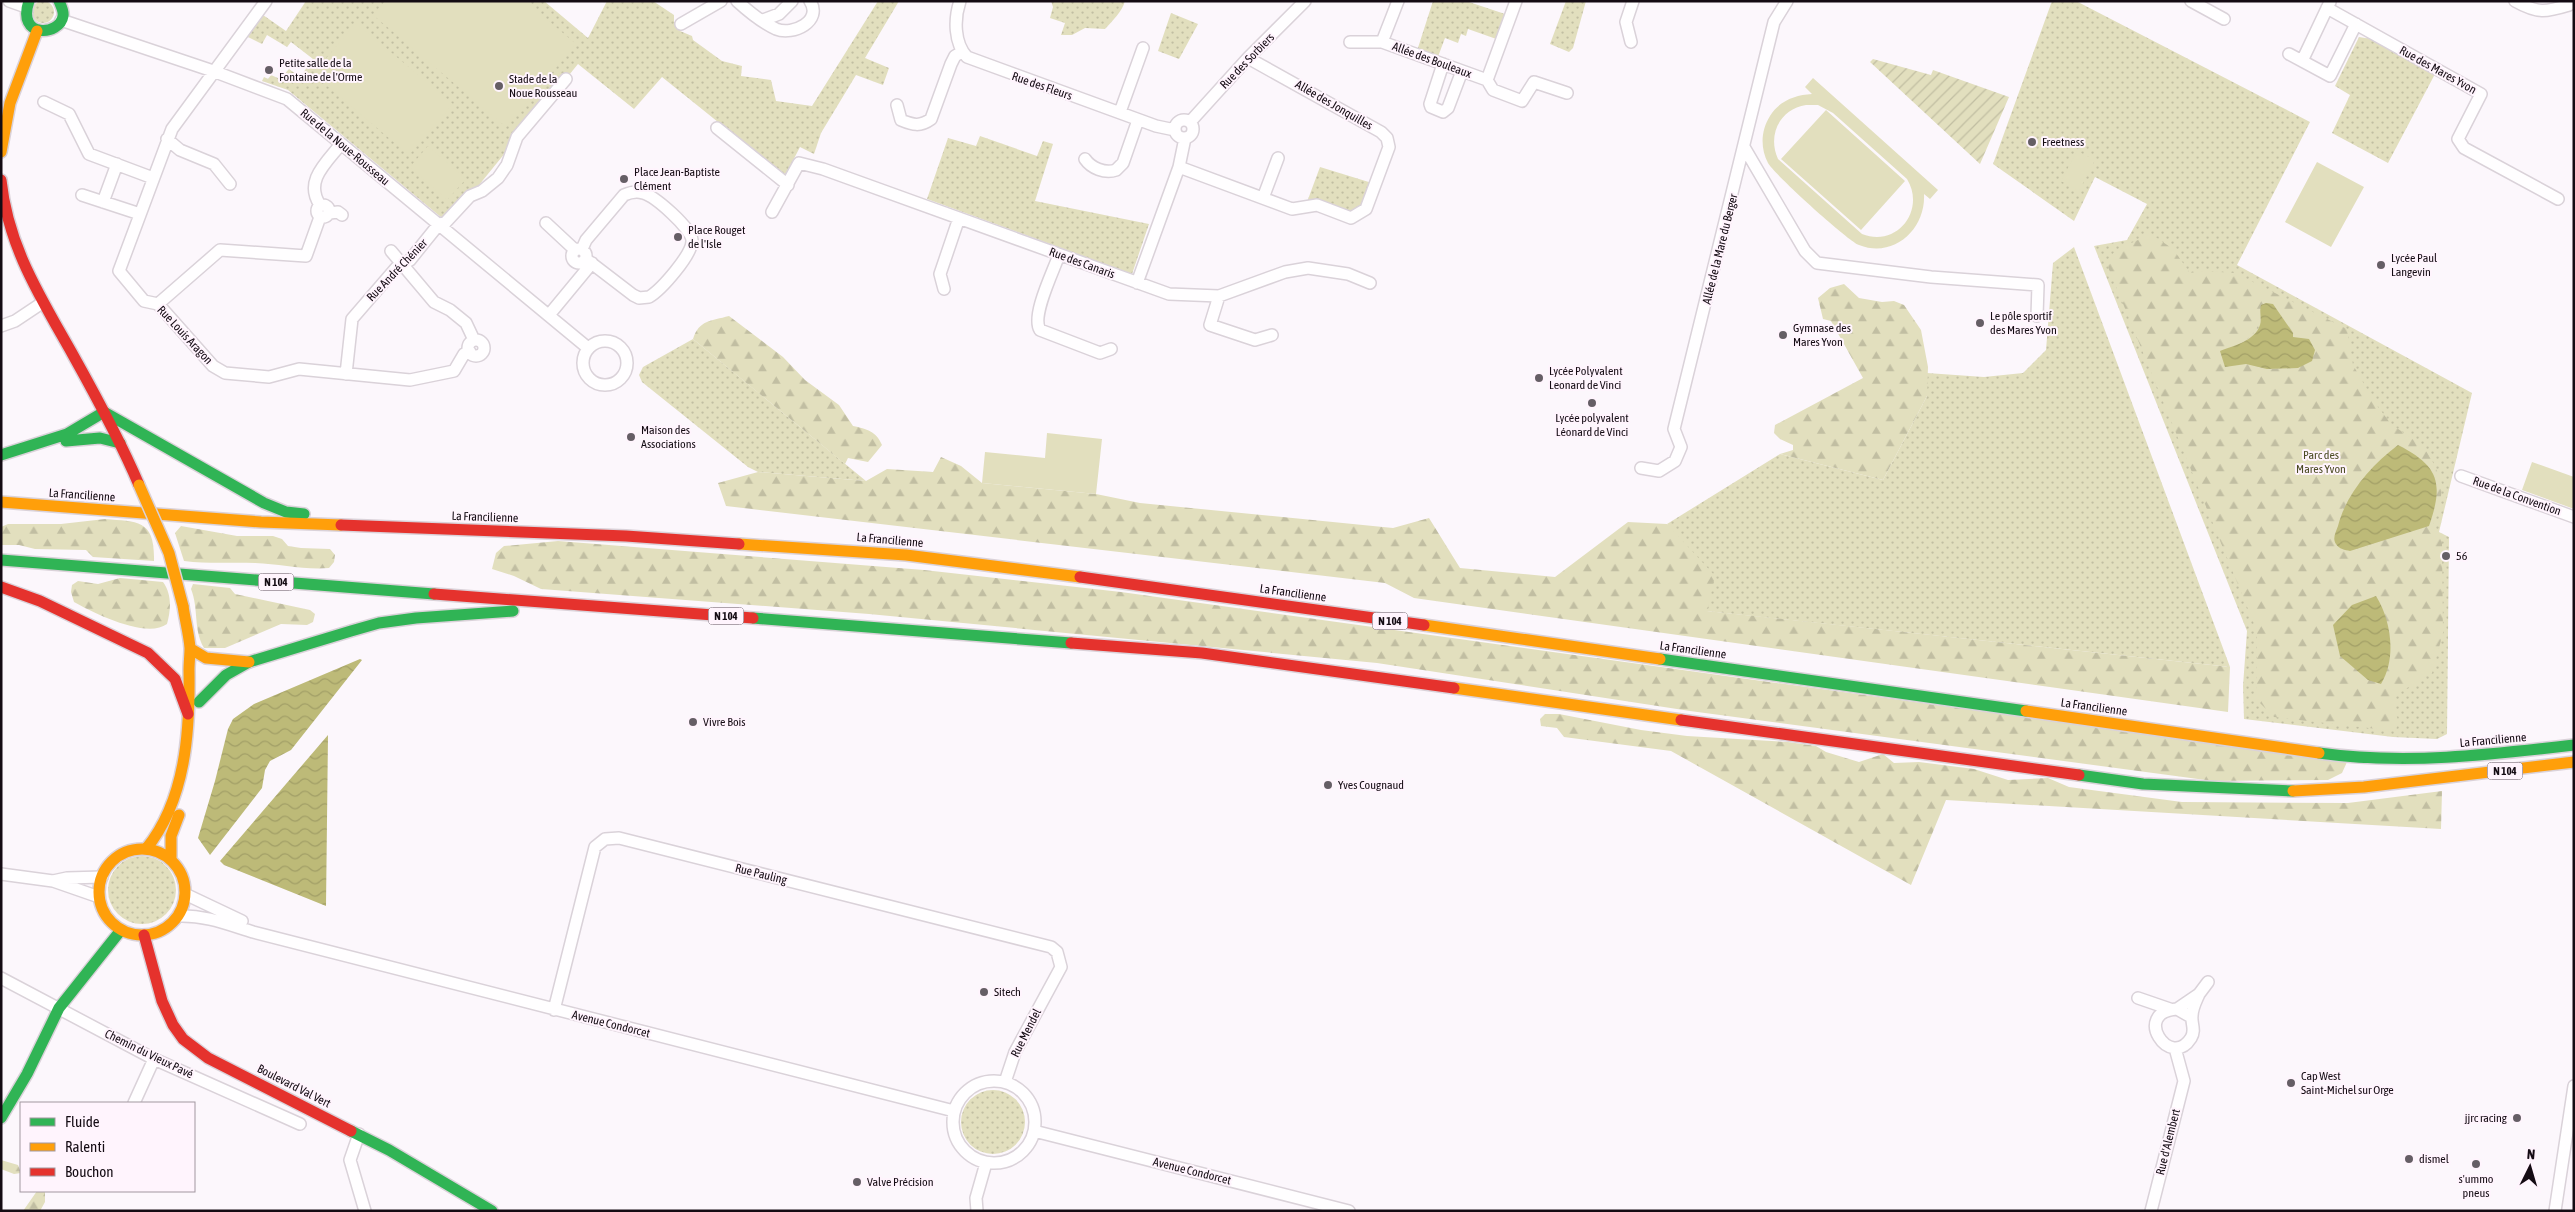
<svg xmlns="http://www.w3.org/2000/svg" width="2575" height="1212" font-family="'Asap Condensed',sans-serif">
	<style>
		.grass { fill: url(#grass-dots) }
		.forest { fill: url(#forest-firs); fill-rule: evenodd }
		.garden { fill: url(#garden-furrows) }
		.pitch { fill: #e2dfbe; fill-rule: evenodd }
		.water { fill: url(#water-waves) }
		.lines { fill: none; stroke-linecap: round; stroke-linejoin: round }
		.street-casing { stroke: #dad2d9; stroke-width: 14 }
		.fast-casing { stroke: #dad2d9; stroke-width: 14 }
		.slow-casing { stroke: #dad2d9; stroke-width: 14 }
		.jam-casing { stroke: #dad2d9; stroke-width: 14 }
		.street { stroke: #fffeff; stroke-width: 11 }
		.fast { stroke: #30b455; stroke-width: 11 }
		.slow { stroke: #ff9f0a; stroke-width: 11 }
		.jam { stroke: #e5322d; stroke-width: 11 }
		.slow-bridge-casing { stroke: #dad2d9; stroke-width: 14; stroke-linecap: butt }
		.slow-bridge { stroke: #ff9f0a; stroke-width: 11 }
		.poi-dot { fill: #655e65; stroke: #fff4fd; stroke-width: 2 }
		.labels { text-anchor: middle; dominant-baseline: central; stroke-width: 4; stroke-linejoin: round; paint-order: stroke }
		.shield { fill: #fff4fd; stroke: #5a5159; stroke-width: 1 }
		.shield-label { font-size: 11px; font-weight: bold; fill: #140b13 }
		.street-label { font-size: 12px; fill: #140b13; stroke: #fff4fd }
		.poi-label { font-size: 12px; fill: #140b13; stroke: #fff4fd; text-anchor: start }
		.park-label { font-size: 12px; fill: #4b4b23; stroke: #fff4fd }
	</style>
	<defs>
		<pattern id="grass-dots" width="8" height="8" patternUnits="userSpaceOnUse" patternTransform="scale(1.25)"><rect width="8" height="8" fill="#e2dfbe"/><path d="M2 2h.1M6 6h.1" fill="none" stroke="#c1bea2" stroke-width="1.8" stroke-linecap="round"/></pattern>
		<pattern id="forest-firs" width="22" height="20" patternUnits="userSpaceOnUse" patternTransform="scale(1.25)"><rect width="22" height="20" fill="#e2dfbe"/><path d="M5 1l3.5 6h-7zM16 11l3.5 6h-7z" fill="#c1bea2"/></pattern>
		<pattern id="garden-furrows" width="10" height="10" patternUnits="userSpaceOnUse" patternTransform="scale(1.25)"><rect width="10" height="10" fill="#e2dfbe"/><path d="M-1 1l2-2M0 10L10 0M9 11l2-2" fill="none" stroke="#c1bea2"/></pattern>
		<pattern id="water-waves" width="16" height="10" patternUnits="userSpaceOnUse" patternTransform="scale(1.25)"><rect width="16" height="10" fill="#bdba78"/><path d="M0 5q4-4 8 0t8 0" fill="none" stroke="#a29f67"/></pattern>
	</defs>
	<rect width="100%" height="100%" fill="#fcf7fc"/>
	<path class="grass" d="M32 12a11 11 0 1 1 22 0a11 11 0 1 1-22 0Z
		M306 1H544L588 38 607 1H653L674 15V22L681 24 680 31 692 36 693 40 722 61 742 66 741 76 771 80 776 101 812 106 878 1H899L865 58 889 68 883 85 856 75 821 133 814 154 800 147 785 176 662 77 634 109 578 64 470 196 442 218 288 90 262 81 264 77 268 79 271 75 280 79 289 69 300 77 313 59 291 42 287 47 267 35 262 44 248 37 263 15 286 31Z
		M1051 1H1125C1122 12 1113 20 1105 29L1085 28 1072 35H1061L1065 23 1050 18 1053 7Z
		M1433 1H1466L1511 16 1502 41 1468 29 1466 36 1461 34 1458 43 1445 38 1436 62 1416 54Z
		M1566 1H1586L1573 48 1569 52 1550 44Z
		M2052 1H2076L2310 122 2237 265 2472 393 2439 532 2449 537 2447 734 2437 739 2393 737 2244 719 2243 686 2247 631 2094 246 2127 240 2147 204 2095 177 2074 221 1993 164Z
		M1171 13 1198 24 1179 59 1158 51Z
		M2359 37 2371 39 2435 74 2388 163 2332 133 2350 95 2335 86Z
		M980 136 1037 156 1043 141 1053 144 1035 201 1149 224 1132 274 927 199 948 138 976 146Z
		M1320 167 1372 183 1363 207 1351 213 1307 202Z
		M2074 247 2230 667 1706 611 1667 524 1780 454 1883 480 1927 396V373L1984 377 2023 373 2046 350 2053 263Z
		M693 339 866 481 758 472 748 467 642 382 639 375 643 367Z
		M108 890a34 34 0 1 1 68 0a34 34 0 1 1-68 0Z
		M961 1122a32 32 0 1 1 64 0a32 32 0 1 1-64 0Z"/>
	<path class="forest" d="M2151 234 2173 249 2190 273 2203 271 2235 273 2347 329 2353 365 2375 403 2391 424 2424 447 2435 466 2442 484 2440 508 2433 525 2442 542 2443 633 2432 673 2397 694 2393 707 2399 722 2395 731 2274 717 2256 699 2257 631 2106 262 2116 250ZM2266 303 2274 305 2293 337 2298 368 2267 369 2246 364 2239 345C2255 334 2260 328 2260 310ZM2342 508 2380 543 2350 551Z
		M1844 284 1859 298 1882 302 1894 301 1904 305 1921 330 1928 367 1927 396 1883 480 1780 454 1793 450V445L1780 439 1774 433 1775 425 1863 378 1831 321 1823 319 1818 298 1830 288Z
		M729 316 783 357 805 380 839 405 853 426C867 429 876 431 882 445L868 462 848 458 845 464 693 339C699 320 711 321 729 316Z
		M941 457 961 466 982 483 1096 494 1140 503 1393 528 1429 518 1460 568 1555 577 1628 522 1667 524 1715 576 1707 611 2230 667 2228 712 1414 598 1385 583 726 506 718 483 758 472 866 481 887 469 933 472Z
		M105 519C138 522 155 519 154 561L93 557 86 550 35 549 19 545H1V527L8 524H61Z
		M181 526 237 536H273L282 539 288 546 301 548 330 549 335 555 334 562 329 568C304 570 280 564 255 563 231 562 208 564 184 561L175 533Z
		M558 541 924 570 1121 592 2347 762 2342 773 2328 780 2213 781 1690 711 1377 663 869 614 541 589 514 576 492 569 496 553 504 546Z
		M120 578 163 582C172 594 171 610 167 624 147 639 95 614 74 602L71 592 72 585 78 581 98 584Z
		M193 584 230 588 235 594 310 610 315 614 313 622 307 625 281 624 225 648H204C193 629 199 609 191 589Z
		M1545 714H1559L1641 730 1687 736 1788 742 1816 746 1826 752 1859 762 1883 754 1894 763 1919 762 1974 769 2008 780 2048 778 2069 787 2182 802 2348 803 2442 791 2441 829 1946 800 1911 885 1671 751 1564 737 1557 728 1541 726 1540 719Z
		M1 1160 18 1165 21 1173 14 1174 1 1169Z
		M37 1191 45 1192V1202L40 1211H23Z"/>
	<path class="garden" d="M1873 59 1931 75 1933 70 2009 97 1980 164 1870 62Z"/>
	<path class="pitch" d="M385 1H525L576 44 506 127 373 15Z
		M356 23 453 104 409 155 313 74Z
		M1813 78 1938 190 1930 199 1924 194C1926 229 1894 259 1859 245 1847 240 1774 174 1768 163 1760 148 1761 130 1770 116 1779 101 1795 95 1812 94L1805 87ZM1806 105H1818L1833 113 1907 179C1926 210 1897 248 1862 234L1778 159C1767 135 1780 109 1806 105Z
		M1826 110 1905 181 1861 230 1781 159Z
		M428 146 466 179 447 200 410 167Z
		M2077 151 2095 160 2079 191 2061 181Z
		M2317 162 2364 187 2331 247 2285 222Z
		M1047 433 1102 439 1096 494 982 483 985 452 1045 458Z
		M2532 462 2574 477V509L2522 490Z"/>
	<path class="water" d="M2266 303 2273 304 2293 333V337L2309 339 2315 350 2312 361 2298 368 2267 369 2246 364 2225 367 2220 351C2233 346 2255 341 2260 325 2262 319 2259 312 2261 305Z
		M2398 445C2439 466 2444 483 2429 526L2350 551C2345 550 2339 549 2336 544 2332 538 2336 532 2338 526 2347 492 2371 466 2398 445Z
		M2376 596C2391 620 2397 658 2381 684L2368 680 2340 656 2333 625 2352 605Z
		M360 659 362 660 291 750 270 761 265 770 262 788 210 855 198 838 215 781 228 729 233 719 254 704Z
		M328 735 326 906 224 865 220 861Z"/>
	<g class="lines">
		<defs>
			<path id="street" d="M9 1 26 7
				M266 1 172 129 119 271 144 301 158 304 213 366 225 373 269 377 299 369 410 380 454 371 464 354 470 352
				M737 1C748 11 763 23 776 29 793 36 823 21 810 1
				M960 1C954 19 954 43 967 57L1156 126 1175 130
				M1398 1 1382 42 1487 80 1516 1
				M2191 1 2224 19
				M2515 1C2538 14 2546 12 2569 5
				M2327 8 2481 94 2458 139 2464 148 2558 199
				M61 20 213 71 287 99 588 348
				M763 20 779 14 792 1
				M681 24 721 1
				M1350 42H1382
				M1631 42 1626 22 1633 1
				M2289 54 2330 76 2356 24
				M2302 61 2330 2
				M1443 64 1430 104 1431 107 1443 112 1448 108 1462 71
				M1487 80 1493 90 1522 101 1534 82 1567 93
				M44 102 69 114 89 154 153 178
				M897 105 901 120C913 125 920 127 931 119L951 64 955 56 962 52
				M1120 112 1143 48
				M1175 129a9 9 0 1 1 18 0a9 9 0 1 1-18 0Z
				M1190 122 1248 58 1305 1
				M717 128 788 185
				M167 139 180 150 214 164 230 184
				M1744 147 1805 251 1817 263 1931 277 2038 285 2037 316
				M1085 159C1091 168 1105 174 1116 170L1123 163 1138 120
				M1179 167 1292 209 1317 205 1351 218 1366 209 1389 147 1387 138 1381 132 1248 58
				M82 195 140 214
				M1263 198 1278 158
				M103 202 117 164
				M317 211a6 6 0 1 1 12 0a6 6 0 1 1-12 0Z
				M320 205C304 181 326 163 341 144
				M772 212 799 163 823 169 1169 294 1219 296 1285 272 1308 268 1348 274 1370 283
				M330 213 338 212 342 215
				M546 223 575 250
				M572 256a7 7 0 1 1 14 0a7 7 0 1 1-14 0Z
				M582 249 586 240 624 195C631 192 637 191 643 193 655 196 691 228 692 240 693 254 661 290 649 297L639 298 633 295 586 259
				M391 251 434 302 450 310 466 323 474 340
				M1059 255C1053 272 1031 316 1040 330L1100 353 1111 349
				M1137 283 1179 167 1185 138
				M944 289 940 274 959 218
				M1219 296 1210 325 1255 340 1272 335
				M158 304 220 250 306 256 320 217
				M549 315 592 263
				M1 326 15 321 42 303
				M468 348a8 8 0 1 1 16 0a8 8 0 1 1-16 0Z
				M583 363a22 22 0 1 1 44 0a22 22 0 1 1-44 0Z
				M346 374 352 319 396 268 410 260 439 224 445 223 470 196 482 191 498 178 507 165 517 137 566 79
				M1641 468 1659 471 1675 461 1681 447 1674 429 1774 22 1787 1
				M2461 476 2574 517
				M1 874 53 881
				M185 894 242 921
				M99 897 53 881 67 878 102 877
				M178 916C205 915 227 924 253 932L954 1111
				M1 978 154 1059 300 1124
				M2138 998 2170 1009
				M2177 1009 2199 994 2208 982
				M554 1010 595 847 605 839 619 838 1051 947 1057 952 1061 967 1015 1052 1005 1082
				M2191 1017 2177 1009C2131 1012 2170 1071 2191 1038 2196 1030 2191 1024 2192 1016 2192 1008 2196 1001 2199 994
				M953 1122a41 41 0 1 1 82 0a41 41 0 1 1-82 0Z
				M134 1103 154 1059
				M1034 1131 1349 1211
				M359 1134 350 1160 365 1211
				M977 1211 976 1198 986 1163
				M2151 1211 2184 1081 2175 1048
				M2555 1211 2574 1086"/>
			<path id="fast" d="M29 1C16 39 60 36 63 16 64 11 61 6 59 1
				M66 441 100 438 120 443
				M1 455 67 434 104 412 264 503 286 512 304 514
				M1 560 434 594
				M753 618 1071 643
				M1660 659 2026 711
				M199 702 226 675 249 662 351 631 379 623 416 618 513 611
				M2319 753C2404 765 2489 755 2574 745
				M2079 775 2143 784 2293 791
				M1 1118 27 1074 59 1008 121 930
				M351 1131 389 1150 492 1211"/>
			<path id="slow" d="M1 152 10 103 37 31
				M1 502 261 522 341 525
				M739 544 906 555 1080 577
				M1424 625 1660 659
				M191 649 206 658 249 662
				M1454 688 1681 720
				M2026 711 2319 753
				M2293 791 2364 787 2574 762
				M146 849C186 800 190 731 189 670 189 663 190 655 190 648 189 634 185 620 183 606
				M99 892a43 43 0 1 1 86 0a43 43 0 1 1-86 0Z
				M171 859V836L179 815"/>
			<path id="jam" d="M1 180C8 247 41 298 73 355 97 398 120 440 139 485
				M341 525 626 536 739 544
				M1080 577 1424 625
				M1 587 40 601 148 653 175 679 188 714
				M434 594 753 618
				M1071 643 1202 653 1454 688
				M1681 720 2079 775
				M144 935 162 1001 173 1025 183 1039 208 1058 351 1131"/>
		</defs>
		<use href="#street" class="street-casing"/>
		<use href="#fast" class="fast-casing"/>
		<use href="#slow" class="slow-casing"/>
		<use href="#jam" class="jam-casing"/>
		<use href="#street" class="street"/>
		<use href="#fast" class="fast"/>
		<use href="#slow" class="slow"/>
		<use href="#jam" class="jam"/>
		<defs>
			<path id="slow-bridge" d="M139 485 169 553 183 606"/>
		</defs>
		<use href="#slow-bridge" class="slow-bridge-casing"/>
		<use href="#slow-bridge" class="slow-bridge"/>
	</g>
	<g class="poi-dot">
		<circle cx="269" cy="70" r="5"/>
		<circle cx="499" cy="86" r="5"/>
		<circle cx="2032" cy="142" r="5"/>
		<circle cx="624" cy="179" r="5"/>
		<circle cx="678" cy="237" r="5"/>
		<circle cx="2381" cy="265" r="5"/>
		<circle cx="1980" cy="323" r="5"/>
		<circle cx="1783" cy="335" r="5"/>
		<circle cx="1539" cy="378" r="5"/>
		<circle cx="1592" cy="403" r="5"/>
		<circle cx="631" cy="437" r="5"/>
		<circle cx="2446" cy="556" r="5"/>
		<circle cx="693" cy="722" r="5"/>
		<circle cx="1328" cy="785" r="5"/>
		<circle cx="984" cy="992" r="5"/>
		<circle cx="2291" cy="1083" r="5"/>
		<circle cx="2517" cy="1118" r="5"/>
		<circle cx="2409" cy="1159" r="5"/>
		<circle cx="2476" cy="1164" r="5"/>
		<circle cx="857" cy="1182" r="5"/>
	</g>
	<g class="labels">
		<g class="shield">
			<rect x="258.5" y="573.5" width="35" height="17" rx="4"/>
			<rect x="708.5" y="607.5" width="35" height="17" rx="4"/>
			<rect x="1372.5" y="612.5" width="35" height="17" rx="4"/>
			<rect x="2487.5" y="762.5" width="35" height="17" rx="4"/>
		</g>
		<g class="shield-label">
			<text x="276" y="582">N 104</text>
			<text x="726" y="616">N 104</text>
			<text x="1390" y="621">N 104</text>
			<text x="2505" y="771">N 104</text>
		</g>
		<g class="street-label">
			<text transform="translate(1432 60) rotate(20)">Allée des Bouleaux</text>
			<text transform="translate(1247 61) rotate(-46)">Rue des Sorbiers</text>
			<text transform="translate(2438 70) rotate(29)">Rue des Mares Yvon</text>
			<text transform="translate(1042 86) rotate(19)">Rue des Fleurs</text>
			<text transform="translate(1334 105) rotate(30)">Allée des Jonquilles</text>
			<text transform="translate(345 147) rotate(40)">Rue de la Noue-Rousseau</text>
			<text transform="translate(1720 249) rotate(-76)">Allée de la Mare du Berger</text>
			<text transform="translate(1082 263) rotate(20)">Rue des Canaris</text>
			<text transform="translate(397 270) rotate(-46)">Rue André Chénier</text>
			<text transform="translate(185 335) rotate(47)">Rue Louis Aragon</text>
			<text transform="translate(82 495) rotate(4)">La Francilienne</text>
			<text transform="translate(2517 496) rotate(20)">Rue de la Convention</text>
			<text transform="translate(485 517) rotate(2)">La Francilienne</text>
			<text transform="translate(890 540) rotate(5)">La Francilienne</text>
			<text transform="translate(1293 593) rotate(8)">La Francilienne</text>
			<text transform="translate(1693 650) rotate(8)">La Francilienne</text>
			<text transform="translate(2094 707) rotate(8)">La Francilienne</text>
			<text transform="translate(2493 740) rotate(-5)">La Francilienne</text>
			<text transform="translate(761 874) rotate(14)">Rue Pauling</text>
			<text transform="translate(611 1024) rotate(14)">Avenue Condorcet</text>
			<text transform="translate(1026 1033) rotate(-63)">Rue Mendel</text>
			<text transform="translate(149 1054) rotate(26)">Chemin du Vieux Pavé</text>
			<text transform="translate(294 1086) rotate(27)">Boulevard Val Vert</text>
			<text transform="translate(2168 1142) rotate(-76)">Rue d'Alembert</text>
			<text transform="translate(1192 1171) rotate(14)">Avenue Condorcet</text>
		</g>
		<g class="poi-label">
			<text x="279" y="63">Petite salle de la<tspan x="279" dy="14">Fontaine de l'Orme</tspan></text>
			<text x="509" y="79">Stade de la<tspan x="509" dy="14">Noue Rousseau</tspan></text>
			<text x="2042" y="142">Freetness</text>
			<text x="634" y="172">Place Jean-Baptiste<tspan x="634" dy="14">Clément</tspan></text>
			<text x="688" y="230">Place Rouget<tspan x="688" dy="14">de l'Isle</tspan></text>
			<text x="2391" y="258">Lycée Paul<tspan x="2391" dy="14">Langevin</tspan></text>
			<text x="1990" y="316">Le pôle sportif<tspan x="1990" dy="14">des Mares Yvon</tspan></text>
			<text x="1793" y="328">Gymnase des<tspan x="1793" dy="14">Mares Yvon</tspan></text>
			<text x="1549" y="371">Lycée Polyvalent<tspan x="1549" dy="14">Leonard de Vinci</tspan></text>
			<text x="1592" y="418" text-anchor="middle">Lycée polyvalent<tspan x="1592" dy="14">Léonard de Vinci</tspan></text>
			<text x="641" y="430">Maison des<tspan x="641" dy="14">Associations</tspan></text>
			<text x="2456" y="556">56</text>
			<text x="703" y="722">Vivre Bois</text>
			<text x="1338" y="785">Yves Cougnaud</text>
			<text x="994" y="992">Sitech</text>
			<text x="2301" y="1076">Cap West<tspan x="2301" dy="14">Saint-Michel sur Orge</tspan></text>
			<text x="2507" y="1118" text-anchor="end">jjrc racing</text>
			<text x="2419" y="1159">dismel</text>
			<text x="2476" y="1179" text-anchor="middle">s'ummo<tspan x="2476" dy="14">pneus</tspan></text>
			<text x="867" y="1182">Valve Précision</text>
		</g>
		<g class="park-label">
			<text x="2321" y="455">Parc des<tspan x="2321" dy="14">Mares Yvon</tspan></text>
		</g>
	</g>
	<rect width="2575" height="1212" fill="none" stroke="#140b13" stroke-width="5"/>
	<rect x="20" y="1102" width="175" height="90" fill="#fff4fd" stroke="#a1979f"/>
	<rect x="30" y="1118" width="25" height="8" fill="#30b455" stroke="#a1979f"/>
	<text x="65" y="1127" font-size="15" fill="#140b13">Fluide</text>
	<rect x="30" y="1143" width="25" height="8" fill="#ff9f0a" stroke="#a1979f"/>
	<text x="65" y="1152" font-size="15" fill="#140b13">Ralenti</text>
	<rect x="30" y="1168" width="25" height="8" fill="#e5322d" stroke="#a1979f"/>
	<text x="65" y="1177" font-size="15" fill="#140b13">Bouchon</text>
	<g transform="translate(2530 1167) rotate(5)" stroke="#fff4fd" stroke-width="4" paint-order="stroke">
	<path d="M0-4L9 19L0 12L-9 19Z" fill="#140b13"/>
	<text y="-8" font-size="14" font-weight="bold" text-anchor="middle" fill="#140b13">N</text>
	</g>
</svg>
